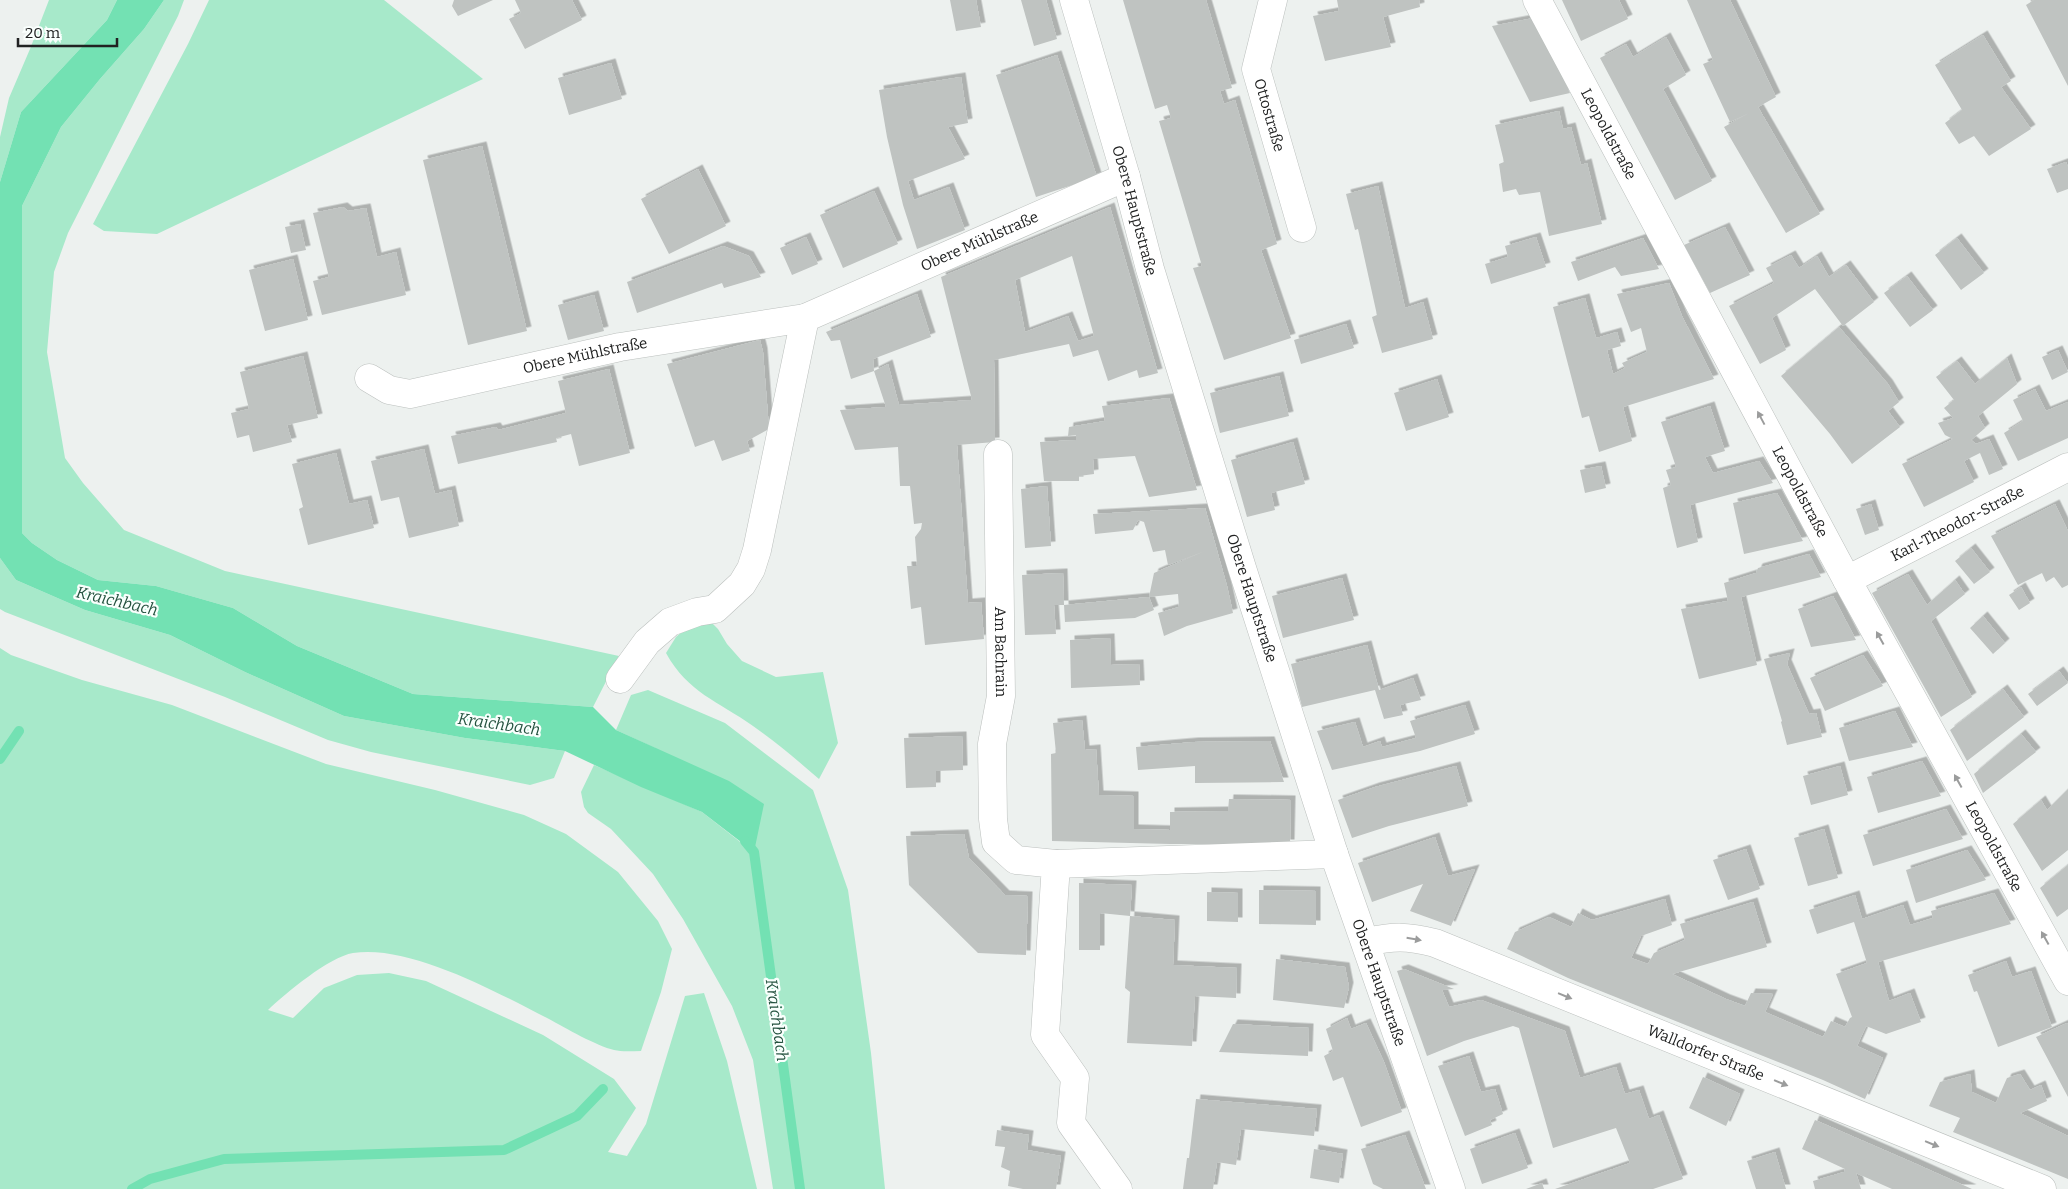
<svg xmlns="http://www.w3.org/2000/svg" width="2068" height="1189" font-family="Bitter,serif">
	<style>
		.green { fill: #a7e9ca }
		.water { fill: #73e1b3 }
		.lines { fill: none; stroke-linecap: round; stroke-linejoin: round }
		.stream { stroke: #73e1b3; stroke-width: 10 }
		.building { fill: #bfc3c1; fill-rule: evenodd; filter: url(#shadow) }
		.minor-casing { stroke: #bcc0be; stroke-width: 29 }
		.secondary-casing { stroke: #bcc0be; stroke-width: 29 }
		.minor { stroke: #fff; stroke-width: 28 }
		.secondary { stroke: #fff; stroke-width: 28 }
		.oneway { fill: #9b9c9c }
		.labels { text-anchor: middle; dominant-baseline: central; stroke-width: 4.5; stroke-linejoin: round; paint-order: stroke }
		.street-label { font-size: 15px; fill: #212222; stroke: #fafffd }
		.water-label { font-size: 16px; font-style: italic; fill: #23513e; stroke: #fafffd }
	</style>
	<defs>
		<filter id="shadow"><feDropShadow dx="4.5" dy="-4.5" stdDeviation="0" flood-color="#0004"/></filter>
	</defs>
	<rect width="100%" height="100%" fill="#edf1ef"/>
	<path class="green" d="M49 0H117L107 20 21 112 0 182V137L9 98 30 49Z
		M164 0H184L178 16 68 233 54 272 47 352 65 458 83 483 124 530 225 571 619 656 593 707 413 694 297 646 233 608 156 586 98 580 57 560 32 543 22 533V206L61 127 100 79 144 29Z
		M209 0H384L483 79 157 234 104 231 93 224 188 44Z
		M0 558 16 580 85 610 170 635 245 672 344 716 465 738 565 751 554 778 530 785 371 752 328 740 225 697 5 612 0 609Z
		M711 622 718 629 727 644 742 661 776 677 823 672 838 743 819 779C797 760 776 742 753 726 718 701 688 693 666 653L676 637 692 623Z
		M0 648 11 655 82 680 172 705 326 764 435 790 524 815 566 834 618 872 658 921 672 949 661 992 641 1051C632 1051 622 1052 614 1050 597 1046 565 1028 549 1019 498 993 410 944 353 953 329 957 286 993 268 1010L293 1018 324 988 357 975 389 973 426 981 543 1035 614 1079 636 1108 608 1152 627 1156 646 1124 685 996 704 993 727 1061 757 1189H0Z
		M648 690 725 723 813 790 848 890 871 1053 885 1189H773L753 1060 732 1006 683 919 653 874 611 829 588 813 584 807 581 792 594 765 702 812 753 852 655 748 616 730 631 695Z"/>
	<path class="water" d="M117 0H164L144 29 100 79 61 127 22 206V533L32 543 57 560 98 580 156 586 233 608 297 646 413 694 593 707 616 730 729 781 764 804 754 852 702 812 641 787 565 751 465 738 344 716 245 672 170 635 85 610 16 580 0 558V182L21 112 107 20Z"/>
	<g class="lines">
		<path class="stream" d="M0 759 19 731
			M745 841 754 852 800 1189
			M132 1189 150 1179 224 1159 504 1150 577 1116 603 1089"/>
	</g>
	<path class="building" d="M454 0H493L458 16 452 6Z
		M515 0H572L582 20 525 49 509 19 521 13Z
		M950 0H976L981 27 956 31Z
		M1021 0H1046L1057 39 1034 46Z
		M1123 0H1206L1232 88 1220 91 1224 104 1235 100 1277 244 1261 250 1291 338 1224 360 1193 268 1202 266 1159 121 1171 118 1167 105 1155 109Z
		M1337 0H1419L1420 7 1383 17 1391 47 1325 61 1313 16 1339 11Z
		M1562 0H1619L1628 19 1581 41Z
		M1687 0H1730L1776 97 1758 107 1820 214 1786 233 1724 127 1749 113 1730 122 1703 64 1713 60Z
		M2034 0H2068V86L2026 5Z
		M1534 18 1570 93 1530 102 1492 26Z
		M1983 35 2011 81 2001 87 2031 129 1989 156 1974 136 1959 144 1945 123 1962 110 1935 65Z
		M1666 37 1686 75 1663 89 1712 181 1675 200 1600 58 1626 44 1633 57Z
		M1057 55 1097 177 1036 197 996 75Z
		M611 63 622 99 569 115 558 78Z
		M961 77 968 123 948 127 965 159 908 181 914 200 949 187 965 230 917 249 903 205 887 137 879 90Z
		M1559 111 1563 129 1571 127 1581 165 1587 163 1602 224 1549 236 1540 192 1519 195 1516 189 1503 192 1499 164 1504 162 1495 125Z
		M482 146 527 331 468 345 423 160Z
		M2066 162 2068 167V189L2057 193 2047 169Z
		M698 169 726 226 669 254 641 199Z
		M1378 186 1405 308 1423 302 1433 339 1382 353 1372 317 1377 315 1358 229 1355 230 1346 194Z
		M874 191 898 244 843 268 820 215Z
		M343 207 348 211 366 208 377 257 396 252 406 295 322 315 313 281 329 277 313 213Z
		M1110 207 1158 373 1139 378 1137 370 1108 381 1098 350 1073 357 1069 344 994 360 995 442 957 445 968 603 981 602 984 639 925 645 921 607 911 609 907 566H917L915 537 921 529 922 523 914 524 910 486H900L898 447 855 450 840 410 886 407 874 371 888 364 899 405 972 400 941 277ZM1072 256 1094 336 1078 341 1068 316 1025 332 1015 280Z
		M300 224 306 250 291 253 285 227Z
		M1725 227 1750 275 1710 293 1684 245Z
		M806 237 818 264 792 275 780 248Z
		M1536 237 1546 267 1491 284 1485 264 1508 257 1505 246Z
		M1643 238 1659 269 1621 276 1615 267 1578 281 1571 262Z
		M1957 238 1984 273 1961 290 1935 255Z
		M723 246 749 256 761 277 724 288 722 283 637 313 627 282Z
		M1791 255 1799 268 1817 256 1829 277 1846 265 1874 302 1843 326 1815 289 1772 318 1786 350 1760 364 1729 306 1774 283 1766 268Z
		M293 259 308 320 265 331 249 270Z
		M1907 276 1933 310 1910 327 1884 293Z
		M1669 283 1682 316 1714 379 1623 407 1632 441 1599 452 1589 416 1582 418 1553 307 1585 298 1596 338 1617 332 1621 346 1607 350 1613 374 1625 368 1622 363 1647 352 1641 328 1631 332 1617 294Z
		M917 294 931 337 873 359 874 371 851 379 840 340 831 341 826 332Z
		M594 295 604 331 568 340 558 305Z
		M1346 324 1354 348 1301 364 1294 340Z
		M1839 327 1888 384 1899 402 1888 411 1900 427 1852 464 1830 434 1781 376Z
		M760 340 763 352 769 429 747 441 750 451 722 461 714 440 695 447 667 364Z
		M2058 350 2068 372 2052 380 2042 357Z
		M303 356 318 418 287 425 292 442 253 452 249 435 237 438 231 413 249 409 240 372Z
		M2007 358 2017 384 1978 416 1985 428 1971 440 1976 444 1989 439 2003 469 1989 475 1980 453 1964 461 1974 482 1924 507 1902 464 1953 439 1945 435 1938 423 1953 418 1944 408 1954 400 1936 377 1957 361 1975 384Z
		M609 369 630 453 579 466 571 434 556 438 557 442 458 464 451 436 496 427 498 430 566 413 558 381Z
		M1279 376 1289 416 1220 433 1210 393Z
		M1437 379 1449 417 1406 431 1394 393Z
		M2035 389 2046 411 2068 402V438L2018 461 2004 433 2023 421 2013 400Z
		M1169 398 1197 490 1149 497 1135 456 1093 459 1094 474 1079 476V481H1044L1040 442 1076 440V435L1068 436 1069 427 1105 421 1102 406Z
		M1710 406 1725 451 1705 457 1713 473 1759 461 1773 483 1690 505 1698 542 1677 548 1663 488 1671 485 1666 470 1676 467 1661 422Z
		M1293 442 1305 484 1271 493 1275 510 1247 517 1231 460Z
		M424 449 435 494 451 490 459 526 409 538 399 497 381 501 371 461Z
		M336 453 349 504 367 500 374 528 308 545 299 509 303 507 292 464Z
		M1601 466 1606 488 1585 493 1580 470Z
		M1047 486 1051 546 1025 548 1021 489Z
		M1777 493 1803 541 1744 554 1733 503Z
		M1871 504 1879 530 1865 535 1856 509Z
		M2055 504 2068 531V585L2062 588 2054 577 2046 582 2042 573 2018 585 1991 536Z
		M1205 508 1227 586 1233 613 1187 626 1164 636 1158 613 1179 607 1178 594 1149 597 1154 573 1205 551 1168 565 1165 550 1153 552 1144 522 1138 520 1133 530 1095 534 1093 514Z
		M1971 548 1990 572 1974 584 1955 561Z
		M1809 554 1821 577 1741 597 1757 665 1699 679 1681 609 1728 601 1724 583 1756 573 1758 568Z
		M1063 573 1064 605H1054L1056 634 1025 635 1022 575Z
		M1908 574 1927 605 1955 580 1965 594 1931 621 1972 697 1941 717 1872 593Z
		M1342 578 1354 620 1283 638 1272 596Z
		M2021 587 2030 603 2019 610 2009 595Z
		M1833 596 1856 640 1811 647 1798 609Z
		M1149 597 1154 610 1135 618 1065 622 1064 605Z
		M1983 616 2005 643 1993 654 1970 628Z
		M1110 638 1111 665 1139 664 1140 685 1071 688 1070 640Z
		M1367 645 1379 690 1413 678 1421 700 1400 705 1403 715 1384 719 1375 690 1302 707 1291 664Z
		M1790 653 1787 664 1809 714 1816 713 1822 737 1787 745 1781 722 1782 721 1764 659Z
		M1863 655 1883 686 1825 711 1810 678Z
		M2059 671 2068 683 2037 706 2028 694Z
		M2003 689 2024 717 1967 761 1950 730Z
		M1465 705 1475 734 1420 751 1332 770 1317 731 1355 722 1363 747 1380 741 1382 747 1416 738 1410 721Z
		M1895 711 1913 747 1849 761 1839 728Z
		M1082 720 1085 750 1096 749 1099 795 1134 796V829L1170 830V812L1228 811 1229 799 1291 800 1290 844H1170L1052 841 1051 754 1056 753 1053 723Z
		M2021 734 2036 752 1983 793 1974 774Z
		M962 736 963 770 936 771V787L906 788 904 738Z
		M1270 741 1284 782 1195 783V766L1138 770 1136 747 1194 742Z
		M1922 761 1941 796 1878 813 1867 777Z
		M1456 766 1468 806 1389 826 1352 838 1338 800 1375 787Z
		M1840 766 1848 795 1811 805 1803 776Z
		M2068 789V850L2042 871 2013 824 2041 800 2047 810Z
		M1946 809 1963 839 1873 866 1863 835Z
		M1824 829 1838 878 1808 886 1794 838Z
		M964 834 969 858 1005 895 1028 896 1026 955 978 953 909 885 906 836Z
		M1435 837 1448 876 1475 869 1451 926 1410 911 1423 884 1372 902 1358 863Z
		M1746 849 1760 889 1728 900 1713 860Z
		M1967 850 1986 880 1916 903 1906 870Z
		M2068 865V909L2057 917 2040 888Z
		M1079 883 1132 885 1130 916 1100 913V950H1079Z
		M1259 890 1316 891V925L1259 924Z
		M1207 892 1238 893V922L1207 921Z
		M1994 893 2011 924 1878 962 1889 1001 1910 993 1921 1022 1886 1034 1866 1026 1857 1046 1883 1058 1865 1099 1823 1080 1568 978 1507 949 1515 932 1549 917 1571 927 1578 913 1592 920 1665 899 1672 925 1641 936 1631 958 1648 964 1654 953 1685 940 1680 924 1753 902 1767 947 1672 974 1726 999 1745 1006 1751 993 1773 994 1765 1012 1823 1037 1831 1021 1845 1027 1850 1018 1852 1017 1836 974 1867 963 1854 922 1817 934 1809 910 1855 895 1862 919 1903 905 1910 925 1933 918 1931 911Z
		M1130 916 1175 920 1173 965 1237 968 1236 998 1195 996 1192 1046 1127 1043 1130 992 1125 988Z
		M1276 959 1345 967 1349 987 1344 1008 1273 1000Z
		M2006 961 2012 977 2031 971 2052 1027 1998 1047 1977 991 1974 992 1968 975Z
		M1404 969 1454 989 1442 990 1449 1007 1481 1000 1565 1031 1580 1078 1616 1067 1625 1094 1639 1090 1649 1119 1659 1115 1683 1179 1653 1189H1555L1630 1163 1616 1128 1553 1148 1519 1028 1513 1026 1464 1041 1427 1056 1397 971Z
		M1347 1018 1351 1029 1366 1023 1384 1062 1402 1112 1361 1127 1343 1077 1333 1081 1324 1056 1333 1051 1326 1029Z
		M2067 1023 2068 1024V1097L2036 1037Z
		M1233 1024 1309 1028 1308 1056 1219 1052Z
		M1469 1056 1481 1092 1495 1089 1503 1114 1490 1120 1492 1125 1465 1136 1438 1066Z
		M1970 1074 1972 1092 1996 1103 2007 1078 2020 1074 2030 1090 2041 1085 2047 1101 2020 1113 2068 1136V1179L1953 1132 1960 1118 1929 1106 1940 1082Z
		M1703 1077 1740 1094 1726 1126 1689 1108Z
		M1196 1099 1317 1109 1314 1136 1241 1129 1236 1165 1217 1162 1213 1189H1183L1187 1158H1189Z
		M1815 1120 1914 1163 1972 1189H1892L1856 1173 1861 1189H1815L1813 1181 1844 1172 1845 1169 1802 1149Z
		M997 1130 1029 1135 1027 1150 1061 1156 1056 1189H1023L1008 1186 1010 1171 1001 1167 1005 1147 995 1146Z
		M1515 1133 1528 1168 1482 1184 1470 1149Z
		M1405 1135 1426 1189H1383L1373 1184 1361 1149Z
		M1314 1149 1343 1154 1339 1183 1310 1178Z
		M1775 1152 1786 1189H1756L1747 1161Z
		M1542 1183 1544 1189H1526Z"/>
	<g class="lines">
		<defs>
			<g id="minor">
				<path id="s1" d="M1273 0 1256 69 1302 228"/>
				<path id="s2" d="M1537 0 1847 580 2068 981"/>
				<path id="s3" d="M369 378 389 390 410 394 620 347 805 318"/>
				<path id="s4" d="M998 454 1001 696 992 744 993 819 996 842 1016 860 1056 864 1045 1035 1075 1078 1071 1123 1118 1189"/>
				<path id="s5" d="M1847 580 2068 467"/>
				<path id="s6" d="M620 679 647 642 670 622 697 612 715 609 742 584 751 569 757 550 805 318 1126 177"/>
				<path d="M1056 864 1334 854"/>
				<path id="s7" d="M1366 942C1395 936 1406 936 1435 943L2042 1189"/>
			</g>
			<g id="secondary">
				<path id="s8" d="M1074 0 1126 177 1150 269 1242 568 1334 854 1451 1189"/>
			</g>
		</defs>
		<use href="#minor" class="minor-casing"/>
		<use href="#secondary" class="secondary-casing"/>
		<use href="#minor" class="minor"/>
		<use href="#secondary" class="secondary"/>
	</g>
	<defs><path id="oneway-solid" d="M-6-.8H1V-3.2L6.5 0L1 3.2V.8H-6Z" transform="scale(1.25)"/></defs>
	<g class="oneway">
		<use href="#oneway-solid" transform="translate(1761 418) rotate(-118)"/>
		<use href="#oneway-solid" transform="translate(1880 638) rotate(-119)"/>
		<use href="#oneway-solid" transform="translate(1958 781) rotate(-119)"/>
		<use href="#oneway-solid" transform="translate(2045 938) rotate(-119)"/>
		<use href="#oneway-solid" transform="translate(1414 939) rotate(10)"/>
		<use href="#oneway-solid" transform="translate(1565 996) rotate(22)"/>
		<use href="#oneway-solid" transform="translate(1781 1083) rotate(22)"/>
		<use href="#oneway-solid" transform="translate(1932 1144) rotate(22)"/>
	</g>
	<g class="labels">
		<g class="street-label">
			<text stroke="none"><textPath href="#s1" startOffset="119">Ottostraße</textPath></text>
			<text stroke="none"><textPath href="#s2" startOffset="152">Leopoldstraße</textPath></text>
			<text stroke="none"><textPath href="#s8" startOffset="219">Obere Hauptstraße</textPath></text>
			<text stroke="none"><textPath href="#s6" startOffset="625">Obere Mühlstraße</textPath></text>
			<text stroke="none"><textPath href="#s3" startOffset="224">Obere Mühlstraße</textPath></text>
			<text stroke="none"><textPath href="#s2" startOffset="558">Leopoldstraße</textPath></text>
			<text stroke="none"><textPath href="#s5" startOffset="124">Karl-Theodor-Straße</textPath></text>
			<text stroke="none"><textPath href="#s8" startOffset="624">Obere Hauptstraße</textPath></text>
			<text stroke="none"><textPath href="#s4" startOffset="198">Am Bachrain</textPath></text>
			<text stroke="none"><textPath href="#s2" startOffset="962">Leopoldstraße</textPath></text>
			<text stroke="none"><textPath href="#s8" startOffset="1029">Obere Hauptstraße</textPath></text>
			<text stroke="none"><textPath href="#s7" startOffset="362">Walldorfer Straße</textPath></text>
		</g>
		<g class="water-label">
			<text transform="translate(117 601) rotate(13)">Kraichbach</text>
			<text transform="translate(499 724) rotate(8)">Kraichbach</text>
			<text transform="translate(777 1020) rotate(82)">Kraichbach</text>
		</g>
	</g>
	<path d="M18 38v8h99v-8" fill="none" stroke="#212222" stroke-width="2.5"/>
	<text x="25" y="38" font-size="15" fill="#212222" stroke="#fafffd" stroke-width="4" paint-order="stroke">20 m</text>
</svg>
